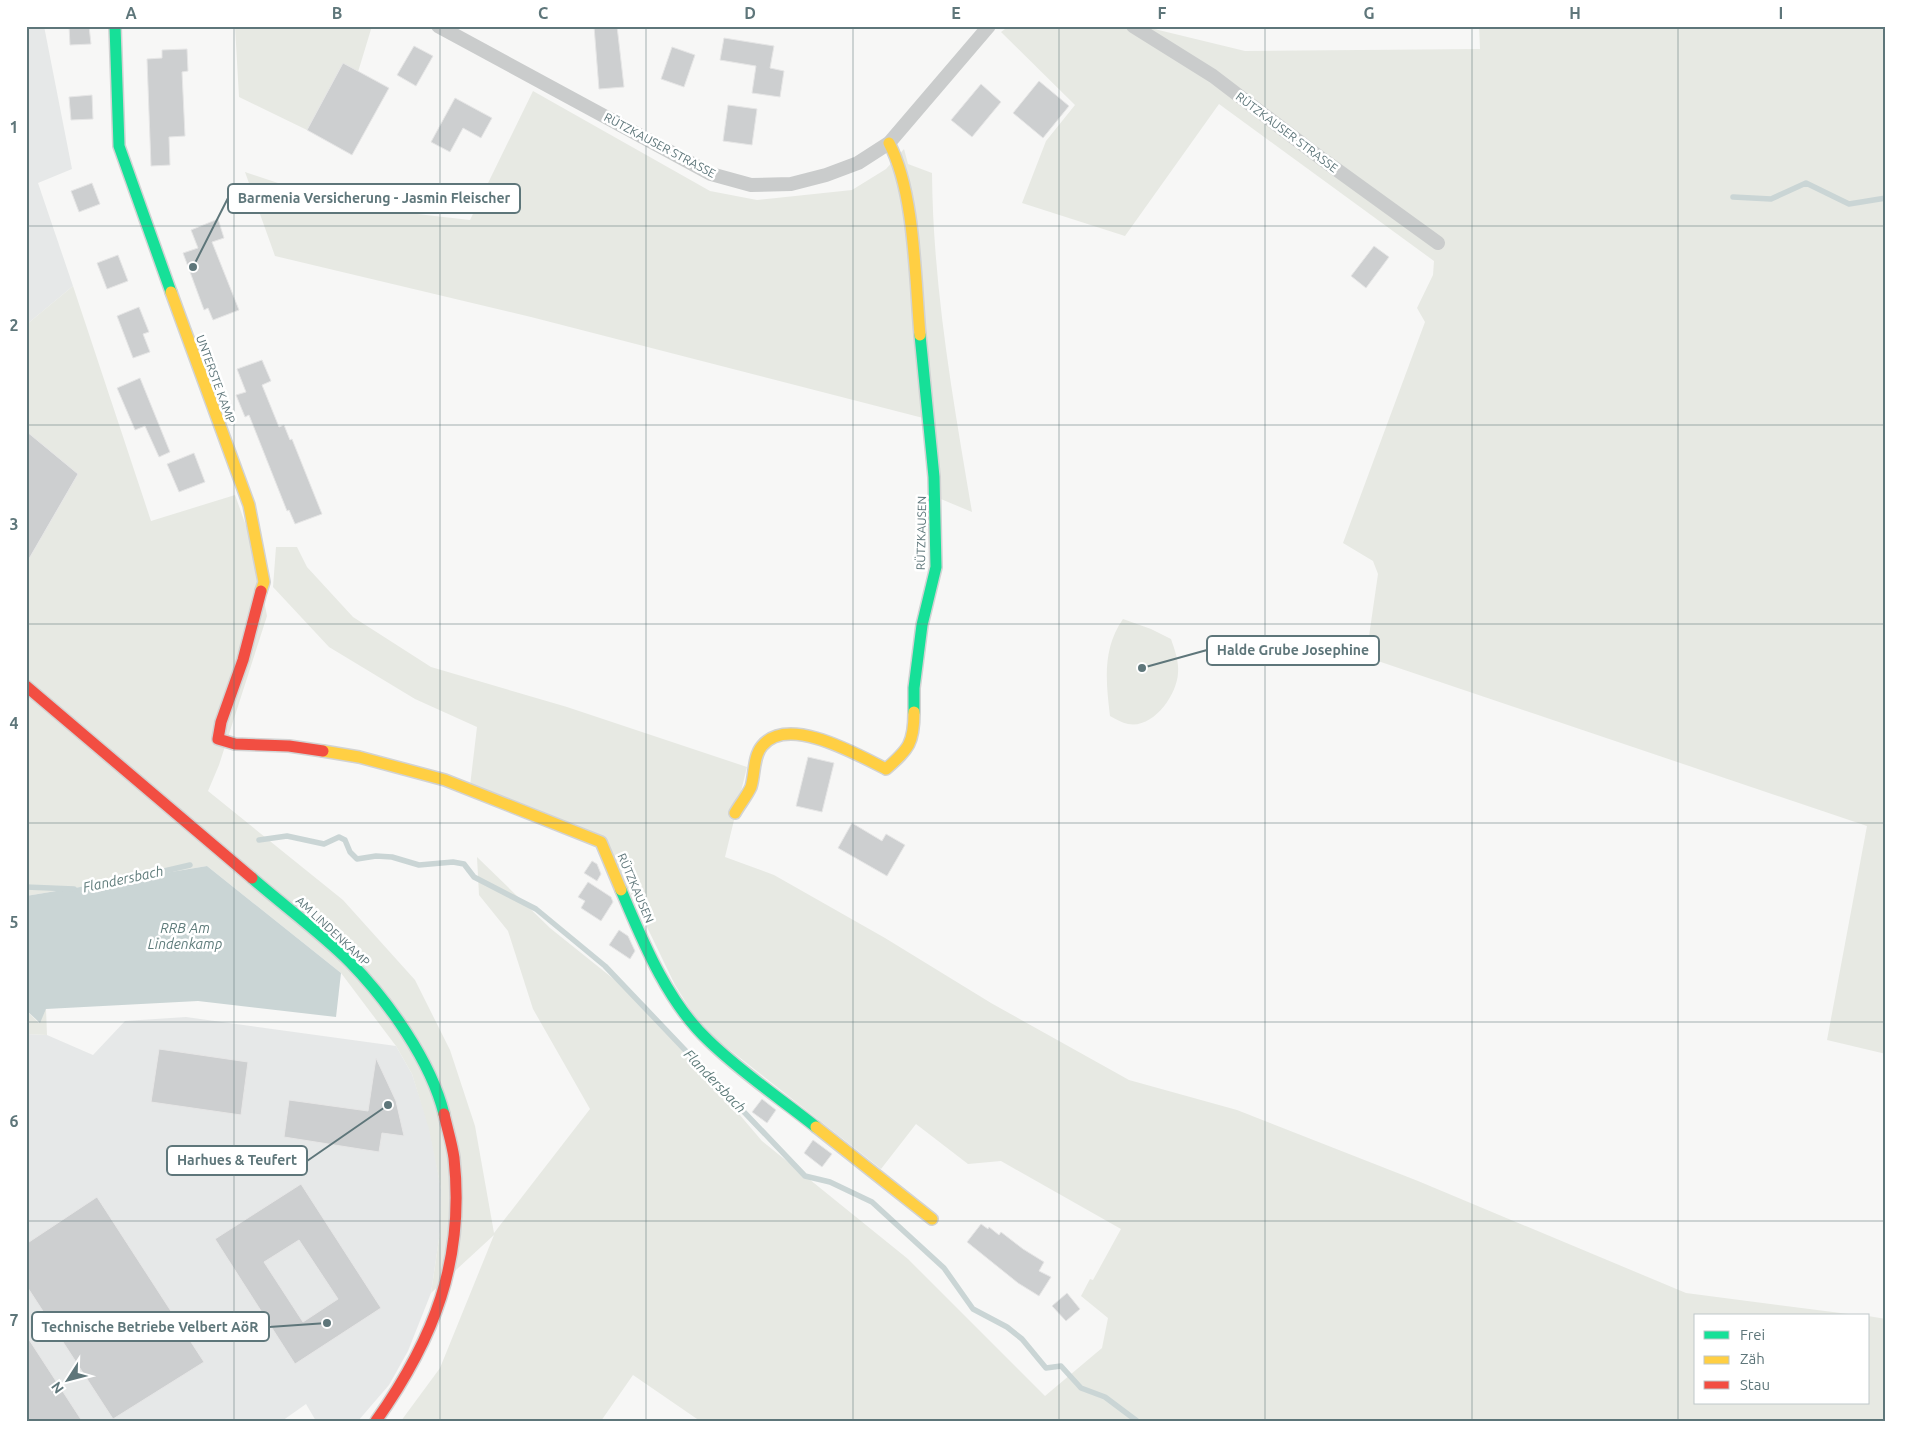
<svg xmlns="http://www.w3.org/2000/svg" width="1912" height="1447" font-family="Ubuntu,sans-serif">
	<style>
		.built { fill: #e6e8e8 }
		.green { fill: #e7e9e3 }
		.water { fill: #cad5d5 }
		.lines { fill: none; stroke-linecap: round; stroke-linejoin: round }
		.stream { stroke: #cad5d5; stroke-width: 5.5 }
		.building { fill: #cdcfd0; stroke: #e6e6e6; fill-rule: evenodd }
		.fast-casing { stroke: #d2d3d3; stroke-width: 14 }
		.slow-casing { stroke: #d2d3d3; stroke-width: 14 }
		.jam-casing { stroke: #d2d3d3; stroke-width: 14 }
		.street { stroke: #cacccc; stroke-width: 14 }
		.fast { stroke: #16e098; stroke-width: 11 }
		.slow { stroke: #ffcf43; stroke-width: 11 }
		.jam { stroke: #f24e42; stroke-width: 11 }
		.grid { fill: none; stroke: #5e767a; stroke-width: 1; stroke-opacity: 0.55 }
		.labels { text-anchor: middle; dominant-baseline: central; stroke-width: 5; stroke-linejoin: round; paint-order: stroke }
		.street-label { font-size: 12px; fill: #5e767a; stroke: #fff }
		.water-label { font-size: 14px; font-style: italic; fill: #5e7b7a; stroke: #fff }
		.leader { fill: none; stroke: #5e767a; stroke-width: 2 }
		.callout-dot { fill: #5e767a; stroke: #fff; stroke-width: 2 }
		.callout { fill: #fff; stroke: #5e767a; stroke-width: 2 }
		.callout-label { font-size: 14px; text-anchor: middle; font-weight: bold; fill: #5e767a }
		.neatline { fill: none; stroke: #5e767a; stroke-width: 2 }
		.grid-label { font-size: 16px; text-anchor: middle; font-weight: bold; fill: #5e767a }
	</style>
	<rect width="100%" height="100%" fill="#f7f7f6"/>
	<path class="built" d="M26 26H44L72 169 38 183 73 286 26 325Z
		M186 1017 396 1046 412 1074 430 1129 441 1189 440 1232 431 1293 408 1351 389 1385 358 1421H316L306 1404 282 1421H26V1034L47 1035 93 1055 125 1021Z"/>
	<path class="green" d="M235 26H372L358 72 343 64 307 130 239 97Z
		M1009 26H1142L1245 51 1480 49 1479 26H1886V1054L1827 1040 1867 826 1366 657 1378 574 1373 561 1343 543 1425 322 1417 308 1433 275 1434 261 1219 104 1125 236 1022 203 1046 141 1075 105 1001 32Z
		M533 91 710 191 757 200 852 190 886 169 904 149 908 164 932 173C933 288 953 399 972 512L936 497 927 419 531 317 275 256 245 172 347 206 470 220Z
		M73 286 151 521 235 495 254 548 267 616 219 765 208 791 343 900 415 980 450 1050 475 1126 494 1233 590 1109 533 1009 508 931 479 895 477 857 550 928 646 1005 762 1141 908 1259 1045 1396 1102 1348 1108 1318 1081 1296 1090 1279 1093 1280 1121 1229 1001 1161 968 1164 916 1124 881 1169 702 1028 675 985 607 844 470 786 477 727 415 699 329 647 273 587 276 547H297L307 567 353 617 431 667 567 707 747 767 725 857 774 875 885 938 991 1003 1129 1080 1237 1110 1418 1181 1686 1293 1864 1316H1696V1403H1868V1316L1886 1319V1421H700L633 1375 601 1421H401L440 1368 494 1235 431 1293 440 1232 441 1189 429 1129 412 1074 396 1046 341 973 207 866 26 896V564L78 474 26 431V325Z
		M1123 619 1151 629 1171 639C1175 651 1179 661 1178 673 1177 695 1153 729 1128 724 1122 723 1116 719 1110 716 1106 682 1102 649 1123 619Z
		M46 1009 47 1035 26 1034V1010L39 1023Z"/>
	<path class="water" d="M207 866 341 973 336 1017 198 1001 46 1009 40 1023 26 1010V896Z"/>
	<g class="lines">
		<path class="stream" d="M1733 197 1771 199 1806 183 1849 204 1886 198
			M259 840 287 836 324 844 339 837 345 840 350 852 357 859 376 856 392 857 419 865 453 862 464 864 474 877 536 909 605 966 805 1176 830 1182 872 1202 944 1268 973 1309 1007 1327 1022 1339 1046 1368 1061 1366 1081 1388 1105 1397 1137 1421
			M130 879 190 865
			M26 887 74 889"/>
	</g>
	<path class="building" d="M69 26H89L91 44 70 45Z
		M594 26H617L624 87 599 89Z
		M724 38 774 46 770 68 784 71 780 97 752 93 756 66 720 60Z
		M414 46 433 56 416 86 397 75Z
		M672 47 695 55 684 87 661 79Z
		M187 49 188 71 182 72 185 136 169 137 170 165 151 166 147 59 162 58V50Z
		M343 63 389 88 352 155 307 130Z
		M1039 81 1069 106 1043 138 1013 113Z
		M981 84 1001 102 972 137 951 120Z
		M92 95 93 119 71 120 69 97Z
		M455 98 492 118 481 138 463 128 450 152 431 142Z
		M728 105 757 109 752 145 723 141Z
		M92 183 100 204 79 212 71 191Z
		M218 219 224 238 212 242 239 310 213 320 208 308 204 310 183 253 198 248 191 230Z
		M1374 246 1389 257 1366 288 1351 276Z
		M118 255 128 281 107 289 97 263Z
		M139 307 149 332 143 334 150 352 133 358 117 316Z
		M262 360 271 381 262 385 279 427 284 425 290 440 292 439 322 514 295 524 289 510 287 511 249 415 245 417 236 395 246 392 237 369Z
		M140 378 170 452 159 457 145 426 135 430 117 388Z
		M26 431 78 474 26 564Z
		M194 453 205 482 179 492 167 464Z
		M808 757 834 763 822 812 796 806Z
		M852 823 882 841 886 834 905 845 887 876 838 848Z
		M592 861 597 864 601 874 597 881 584 873Z
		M588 882 611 897 613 902 601 921 581 908 585 901 578 897Z
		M619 930 628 936 635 951 630 959 609 945Z
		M159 1049 248 1062 241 1115 151 1102Z
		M376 1058 396 1101 404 1136 382 1133 379 1152 284 1137 289 1100 368 1111Z
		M762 1099 776 1110 767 1123 752 1112Z
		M813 1140 832 1154 822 1167 804 1153Z
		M301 1184 381 1308 295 1364 215 1239ZM299 1240 338 1299 303 1322 264 1262Z
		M97 1197 204 1362 113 1419 26 1285V1244Z
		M981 1224 988 1229 989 1227 999 1235 1001 1232 1023 1249 1044 1262 1039 1271 1051 1277 1039 1296 1018 1283 967 1242Z
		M1067 1293 1080 1309 1066 1321 1052 1306Z
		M26 1335 82 1421H26Z"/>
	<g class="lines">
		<defs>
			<path id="fast" d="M115 26 119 146 171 292
				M914 712V688L922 625 936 567 934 477 920 335
				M252 878C284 906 320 932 350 962 388 1001 431 1061 444 1114
				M621 890C643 942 667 1002 709 1041 742 1073 781 1099 816 1127"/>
			<path id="slow" d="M889 143C915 192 915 279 920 335
				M171 292 249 505 264 582 261 591
				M323 751 359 757 445 780 601 842 621 890
				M735 813C740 804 747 796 751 787 755 774 753 757 762 746 788 714 858 755 886 769 909 749 914 743 914 712
				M816 1127 932 1219"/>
			<path id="jam" d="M261 591 243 660 221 722 218 739 235 744 289 746 323 751
				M26 686 252 878
				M376 1421C434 1339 465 1261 454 1158 452 1143 447 1128 444 1114"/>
		</defs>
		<use href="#fast" class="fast-casing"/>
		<use href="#slow" class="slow-casing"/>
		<use href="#jam" class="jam-casing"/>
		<path class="street" d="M438 26 711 174 751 185 791 184 826 175 858 163 889 143 989 26
			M1133 26 1213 76 1322 159 1438 243"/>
		<use href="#fast" class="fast"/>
		<use href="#slow" class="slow"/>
		<use href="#jam" class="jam"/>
	</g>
	<path class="grid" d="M234 26V1421M440 26V1421M646 26V1421M853 26V1421M1059 26V1421M1265 26V1421M1472 26V1421M1678 26V1421M26 226H1886M26 425H1886M26 624H1886M26 823H1886M26 1022H1886M26 1221H1886"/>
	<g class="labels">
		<g class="street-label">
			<text transform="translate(1287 132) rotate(37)">RÜTZKAUSER STRASSE</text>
			<text transform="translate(660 145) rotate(28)">RÜTZKAUSER STRASSE</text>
			<text transform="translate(216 379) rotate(70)">UNTERSTE KAMP</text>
			<text transform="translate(921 533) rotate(-89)">RÜTZKAUSEN</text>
			<text transform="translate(636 888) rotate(67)">RÜTZKAUSEN</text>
			<text transform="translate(333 931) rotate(43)">AM LINDENKAMP</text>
		</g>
		<g class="water-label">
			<text transform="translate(123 879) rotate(-12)">Flandersbach</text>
			<text x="185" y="928">RRB Am<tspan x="185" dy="16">Lindenkamp</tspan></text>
			<text transform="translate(715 1081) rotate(46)">Flandersbach</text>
		</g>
	</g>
	<path class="leader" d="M193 267L228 198M1142 668L1207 650M388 1105L307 1161M327 1323L269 1327"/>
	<g class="callout-dot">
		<circle cx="193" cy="267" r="5"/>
		<circle cx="1142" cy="668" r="5"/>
		<circle cx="388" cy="1105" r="5"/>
		<circle cx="327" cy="1323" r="5"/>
	</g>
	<g class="callout">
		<rect x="228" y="184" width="292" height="29" rx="5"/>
		<rect x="1207" y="636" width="172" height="29" rx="5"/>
		<rect x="167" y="1146" width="140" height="29" rx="5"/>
		<rect x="32" y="1312" width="237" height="29" rx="5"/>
	</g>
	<g class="callout-label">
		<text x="374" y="203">Barmenia Versicherung - Jasmin Fleischer</text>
		<text x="1293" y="655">Halde Grube Josephine</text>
		<text x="237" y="1165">Harhues &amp; Teufert</text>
		<text x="150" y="1332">Technische Betriebe Velbert AöR</text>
	</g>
	<rect width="1912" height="1447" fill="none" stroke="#ffffff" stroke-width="55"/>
	<rect x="1694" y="1314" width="175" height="90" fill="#ffffff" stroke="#bfc8ca"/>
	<rect x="1704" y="1331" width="25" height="8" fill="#16e098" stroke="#bfc8ca"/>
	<text x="1740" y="1340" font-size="15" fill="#5e767a">Frei</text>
	<rect x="1704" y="1356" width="25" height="8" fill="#ffcf43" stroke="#bfc8ca"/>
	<text x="1740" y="1364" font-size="15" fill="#5e767a">Zäh</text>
	<rect x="1704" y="1381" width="25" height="8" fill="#f24e42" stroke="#bfc8ca"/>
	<text x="1740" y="1390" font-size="15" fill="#5e767a">Stau</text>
	<g transform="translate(68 1380) rotate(234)" stroke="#ffffff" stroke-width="4" paint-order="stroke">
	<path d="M0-4L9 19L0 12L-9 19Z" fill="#5e767a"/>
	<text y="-8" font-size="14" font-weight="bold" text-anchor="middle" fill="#5e767a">N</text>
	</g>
	<rect x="28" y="28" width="1856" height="1392" class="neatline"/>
	<g class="grid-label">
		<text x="131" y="19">A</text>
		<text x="337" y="19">B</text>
		<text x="543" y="19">C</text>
		<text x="750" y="19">D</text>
		<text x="956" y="19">E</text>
		<text x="1162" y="19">F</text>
		<text x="1369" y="19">G</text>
		<text x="1575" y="19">H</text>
		<text x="1781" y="19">I</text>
		<text x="14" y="133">1</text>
		<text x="14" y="331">2</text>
		<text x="14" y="530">3</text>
		<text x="14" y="729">4</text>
		<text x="14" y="928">5</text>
		<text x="14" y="1127">6</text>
		<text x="14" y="1326">7</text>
	</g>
</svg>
